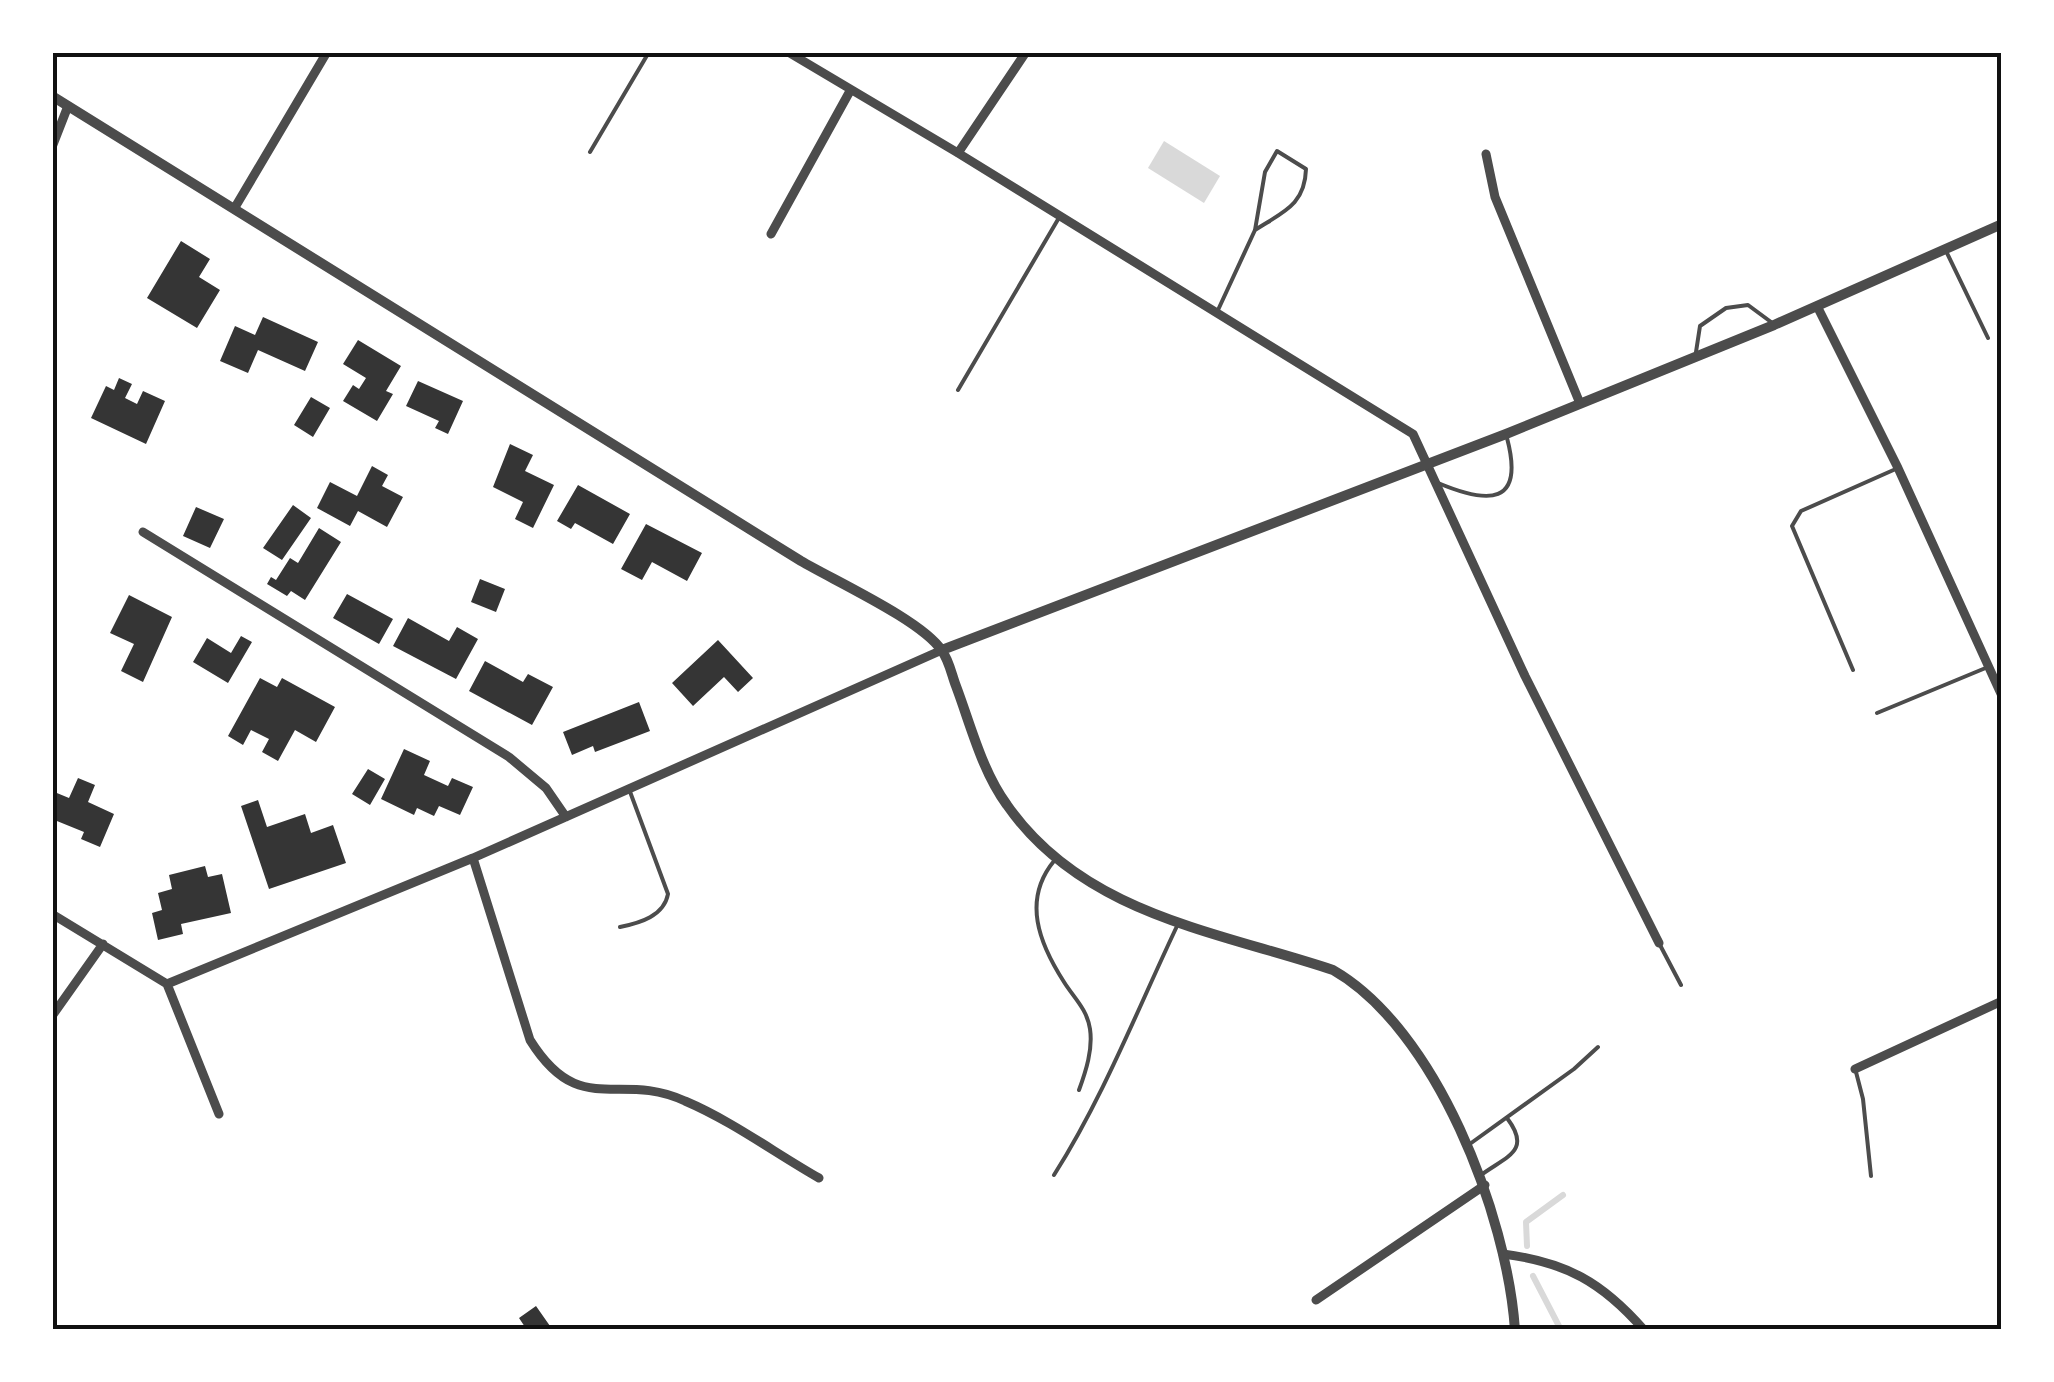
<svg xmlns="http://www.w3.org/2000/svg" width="2054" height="1382" font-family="Barlow,sans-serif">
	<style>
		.water { fill: #d9d9d9 }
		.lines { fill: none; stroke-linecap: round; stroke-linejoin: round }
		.stream { stroke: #d9d9d9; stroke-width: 6 }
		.building { fill: #353535 }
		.service { stroke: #4c4c4c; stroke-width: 4 }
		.minor { stroke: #4c4c4c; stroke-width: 9 }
		.tertiary { stroke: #4c4c4c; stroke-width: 10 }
		.neatline { fill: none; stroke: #111; stroke-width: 4 }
	</style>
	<rect width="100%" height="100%" fill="#fff"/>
	<path class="water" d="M1164 141 1220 176 1204 203 1148 168Z"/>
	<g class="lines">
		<path class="stream" d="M1527 1246 1526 1222 1563 1195
			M1533 1276 1561 1330"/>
	</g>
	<path class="building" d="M181 241 210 259 199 277 220 290 197 328 147 298Z
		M263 317 318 342 305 371 258 350 248 373 220 361 235 326 255 335Z
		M358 340 401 366 386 391 393 394 377 421 343 401 353 385 359 389 366 378 343 364Z
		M119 378 132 384 125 398 137 404 143 391 165 401 146 444 91 418 106 386 114 390Z
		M418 381 463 401 448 434 435 428 439 421 406 406Z
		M311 397 330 408 313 437 294 425Z
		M510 444 533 455 525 471 554 485 533 528 515 519 523 502 493 487Z
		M372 466 388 475 382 486 403 497 387 527 358 511 350 526 317 508 330 482 357 496Z
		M578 485 630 514 613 544 575 523 571 529 557 521Z
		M293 505 311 518 282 560 263 548Z
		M196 507 224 519 210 548 183 536Z
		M646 524 702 553 687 581 652 562 642 580 621 569Z
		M319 528 341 542 305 600 291 591 287 596 267 584 271 577 276 580 290 558 298 563Z
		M480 579 505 589 496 612 471 602Z
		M347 594 393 619 379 644 333 618Z
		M129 595 172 617 143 682 121 671 134 644 110 633Z
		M408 618 449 641 457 627 478 639 456 679 393 646Z
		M241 636 252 642 228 683 193 662 207 638 231 653Z
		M718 640 753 678 738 692 724 677 693 706 672 683Z
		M485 661 523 682 528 674 553 687 532 725 469 691Z
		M260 678 277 687 282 678 335 707 316 742 295 730 278 761 262 752 269 739 251 730 243 745 228 736Z
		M639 702 650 731 595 752 593 746 572 755 563 732Z
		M404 749 430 761 424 775 448 786 452 778 473 787 460 815 439 806 434 816 417 808 414 815 381 799Z
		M368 769 385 779 370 805 352 794Z
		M78 778 95 785 88 802 114 814 100 847 81 839 84 832 52 819V791L69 798Z
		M258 800 267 827 305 814 311 833 333 825 346 863 269 889 241 806Z
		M205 866 208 877 222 874 231 913 181 924 183 934 158 940 152 913 162 910 158 893 172 889 169 875Z
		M536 1306 550 1326 545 1330H527L519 1318Z"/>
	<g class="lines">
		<path class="service" d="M590 152 649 52
			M1946 251 1988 338
			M1218 310 1255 230 1265 172 1277 151 1306 169C1305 205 1283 212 1255 230
			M1696 352 1700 326 1726 308 1748 305 1771 322
			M958 390 1060 216
			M1438 483C1488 504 1525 506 1507 438
			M1853 670 1792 526 1801 511 1898 468
			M1877 713 1988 667
			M1054 861C1022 900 1039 943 1064 982 1074 998 1087 1009 1090 1029 1093 1049 1086 1071 1079 1090
			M620 927C640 923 664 916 668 894L629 789
			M1660 945 1681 985
			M1856 1072 1863 1099 1871 1176
			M1467 1146 1574 1069 1598 1047
			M1054 1175C1104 1096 1138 1008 1178 924
			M1481 1175C1507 1156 1532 1151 1507 1118"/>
		<path class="minor" d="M788 52 958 153 1413 434 1525 676 1659 943
			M52 147 68 106
			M958 153 1026 52
			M1486 154 1495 197 1579 401
			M234 209 327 52
			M771 234 850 91
			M1817 306 1898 468 2002 696
			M143 532 509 757 546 788 566 817
			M473 858 530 1040C580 1120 618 1070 685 1101 732 1121 775 1153 819 1178
			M52 914 167 984
			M167 984 473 858 942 650
			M167 984 219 1114
			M52 1016 103 944
			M1855 1069 2002 1001
			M1503 1254C1566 1262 1602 1282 1644 1330
			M1316 1300 1485 1185"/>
		<path class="tertiary" d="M52 96 801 561C835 581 923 621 942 651 949 660 952 676 956 686 971 726 982 771 1007 805 1083 914 1216 931 1333 970 1436 1029 1507 1214 1515 1330
			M942 650 1506 434 1774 325 2002 224"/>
	</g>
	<rect width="2054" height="1382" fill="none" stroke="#ffffff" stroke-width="110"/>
	<rect x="55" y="55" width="1944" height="1272" class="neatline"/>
</svg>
